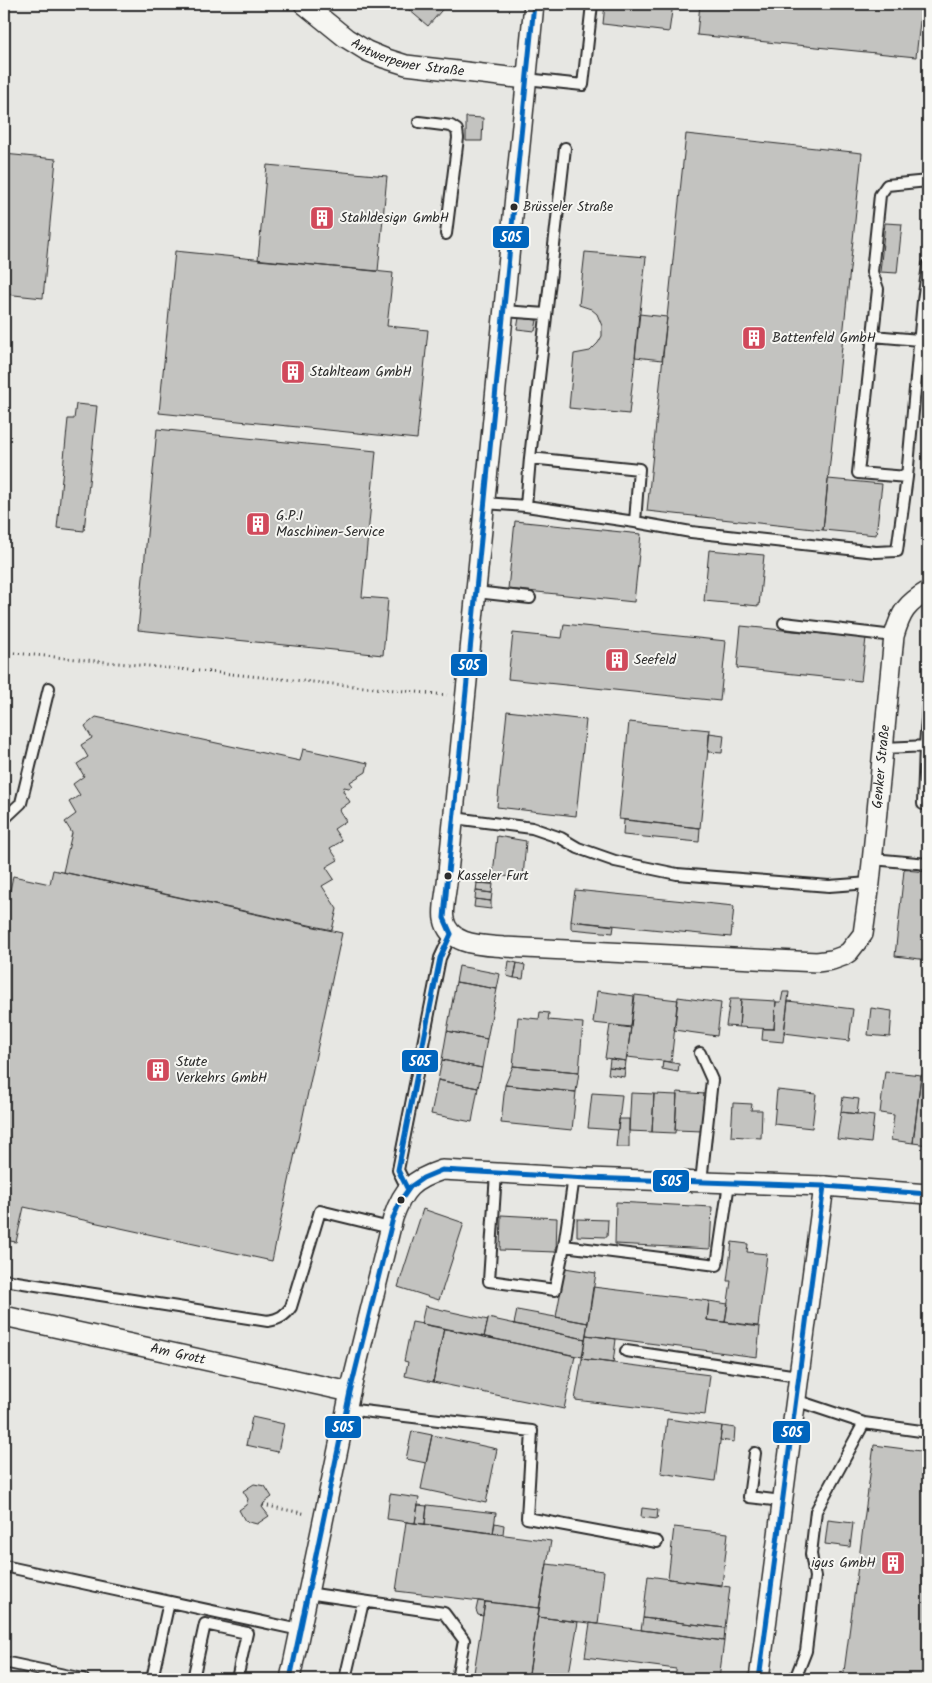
<svg xmlns="http://www.w3.org/2000/svg" width="932" height="1683" font-family="Kalam,sans-serif">
	<style>
		.built { fill: #e7e7e3 }
		.building { fill: #c3c3c0; stroke: #2b2b2b }
		.lines { fill: none; stroke-linecap: round; stroke-linejoin: round }
		.service-casing { stroke: #2b2b2b; stroke-width: 14 }
		.minor-casing { stroke: #2b2b2b; stroke-width: 22 }
		.path { stroke: #2b2b2b; stroke-width: 3; stroke-dasharray: 1 4; stroke-linecap: butt }
		.service { stroke: #f6f6f2; stroke-width: 10 }
		.minor { stroke: #f6f6f2; stroke-width: 19 }
		.bus-1-casing { stroke: #f6f6f2; stroke-width: 9 }
		.bus-1 { stroke: #0065bd; stroke-width: 5 }
		.bus-dot { fill: #2b2b2b; stroke: #f6f6f2; stroke-width: 2 }
		.labels { text-anchor: middle; dominant-baseline: central; stroke-width: 4; stroke-linejoin: round; paint-order: stroke }
		.bus-label { font-size: 13px; fill: #2b2b2b; stroke: #f6f6f2; text-anchor: start }
		.street-label { font-size: 14px; fill: #2b2b2b; stroke: #f6f6f2 }
		.poi-label { font-size: 14px; fill: #2b2b2b; stroke: #f6f6f2; text-anchor: start }
		.line-badge { stroke: #f6f6f2; stroke-width: 2 }
		.badge-label { font-size: 14px; text-anchor: middle; font-weight: bold; fill: #fff }
	</style>
	<rect width="100%" height="100%" fill="#f6f6f2"/>
	<filter id="ink" filterUnits="userSpaceOnUse"><feTurbulence type="fractalNoise" baseFrequency=".02" numOctaves="2"/><feDisplacementMap in="SourceGraphic" scale="10" xChannelSelector="R" yChannelSelector="G"/><feConvolveMatrix kernelMatrix="1 2 1 2 8 2 1 2 1" color-interpolation-filters="sRGB"/></filter>
	<g filter="url(#ink)">
		<path class="built" d="M4 4H928V1679H4Z"/>
		<path class="building" d="M402 4H447L428 26Z
			M605 4H673L669 32 603 24Z
			M700 4H922L916 57 697 35Z
			M466 117 483 118 482 141H466Z
			M686 134 862 153 823 530 647 511Z
			M4 154 56 159 43 298 4 294Z
			M267 165 387 176 378 271 258 260Z
			M885 223 902 224 897 273 880 272Z
			M175 251 393 273 387 326 428 330 417 439 159 413Z
			M585 252 646 257 629 414 569 408 574 354 590 351 598 343 602 336V326L597 314 591 309 579 305Z
			M639 314 667 317 662 360 635 357Z
			M519 318 537 320 535 331 517 329Z
			M76 404 97 406 84 531 57 528 68 419H74Z
			M157 429 376 451 362 597 388 599 383 655 138 630Z
			M828 479 882 484 876 535 823 530Z
			M515 521 641 534 634 602 508 589Z
			M709 550 764 555 759 606 704 601Z
			M564 624 726 641 720 701 508 679 513 633 562 638Z
			M741 626 866 638 861 681 737 668Z
			M507 711 586 720 576 816 497 807Z
			M96 717 300 761 303 749 368 763 366 772 350 782 353 786 349 788 344 787 343 791 350 802 339 810 346 821 334 829 342 841 330 848 338 860 326 867 334 879 322 886 337 909 332 930 63 872 72 833 65 822 76 814 69 802 80 795 73 784 84 776 77 764 88 757 81 745 92 738 85 726Z
			M629 722 710 730 700 828 619 819Z
			M709 733 724 735 722 753 708 752Z
			M624 820 700 828 699 842 623 835Z
			M497 836 526 841 523 878 493 875Z
			M53 870 342 933 272 1261 24 1207 16 1242 4 1240V919L13 876 50 884Z
			M904 870 928 872V960L895 956Z
			M477 875 493 876 492 884 476 883Z
			M477 883 493 884 492 893 476 891Z
			M575 890 734 906 731 937 571 921Z
			M476 891 492 893 491 901 475 899Z
			M475 899 491 901V909L474 907Z
			M571 921 614 926 613 933 571 929Z
			M509 961 517 963 514 978 507 976Z
			M517 963 525 965 523 979 514 978Z
			M459 966 500 974 497 989 456 982Z
			M456 982 497 989 487 1039 447 1031Z
			M597 991 634 996 631 1027 593 1023Z
			M783 992H789L783 1042 762 1040 763 1029H774L776 1002H781Z
			M635 995 678 1000 671 1062 627 1057Z
			M678 997 721 1003 717 1036 674 1030Z
			M730 999H741L739 1027 726 1026Z
			M741 999 776 1001 774 1029 739 1027Z
			M788 1001 853 1009 849 1041 784 1033Z
			M871 1008 892 1011 890 1037 868 1035Z
			M540 1012 549 1013 548 1020 583 1023 579 1072 513 1066 518 1017 539 1019Z
			M610 1025 631 1028 626 1061 605 1058Z
			M447 1031 487 1039 482 1068 442 1060Z
			M610 1059 626 1061 625 1069 609 1067Z
			M442 1060 482 1068 478 1088 438 1080Z
			M663 1061 679 1064 678 1072 662 1069Z
			M513 1066 579 1072 576 1092 505 1085Z
			M609 1067 625 1069 624 1077 608 1074Z
			M885 1071 921 1075 913 1143 891 1140 894 1115 880 1113Z
			M921 1075 928 1076V1145L913 1143Z
			M438 1080 478 1088 472 1122 431 1114Z
			M505 1085 576 1092 572 1130 501 1123Z
			M777 1090 816 1094 812 1128 774 1124Z
			M677 1092 705 1094 703 1131 675 1130Z
			M592 1093 622 1095 618 1130 588 1128Z
			M631 1093 654 1094 652 1132 629 1131Z
			M654 1094 677 1095 675 1133 652 1132Z
			M843 1097 859 1099 857 1114 841 1112Z
			M733 1103 752 1104 751 1110H762L761 1138 731 1136Z
			M841 1112 874 1116 871 1143 837 1139Z
			M619 1119H629V1147H616Z
			M616 1202 712 1207 710 1249 615 1244Z
			M423 1209 464 1223 439 1300 398 1287Z
			M501 1215 557 1218 556 1252 500 1250Z
			M577 1219 608 1220 607 1237 577 1236Z
			M732 1242 748 1244 747 1252 767 1254 758 1326 725 1322 731 1281H727Z
			M565 1268 596 1273 588 1323 556 1317Z
			M593 1287 709 1301 707 1320 760 1327 757 1357 586 1335Z
			M709 1301 728 1304 725 1322 707 1320Z
			M425 1306 488 1320 484 1337 421 1324Z
			M517 1310 588 1323 585 1339 514 1324Z
			M488 1318 585 1339 582 1357 484 1337Z
			M412 1322 444 1328 433 1382 405 1376 408 1362 404 1361Z
			M444 1328 575 1356 564 1409 433 1382Z
			M586 1335 616 1339 613 1363 582 1359Z
			M582 1359 710 1375 705 1415 575 1400Z
			M252 1417 284 1424 278 1452 246 1445Z
			M667 1419 722 1426 715 1481 661 1473Z
			M722 1426 735 1428 734 1442 720 1440Z
			M412 1431 432 1435 426 1463 406 1459Z
			M432 1435 497 1449 486 1503 421 1489Z
			M874 1445 928 1452V1553L926 1572H928V1679H843Z
			M254 1484 265 1486 272 1497 264 1503 262 1507 269 1516 257 1524 245 1521 239 1510 246 1505 248 1499 243 1491Z
			M390 1494 419 1498 415 1523 387 1519Z
			M418 1505 427 1506 425 1524 415 1523Z
			M427 1505 496 1513 493 1533 425 1524Z
			M642 1508 658 1510 657 1519 641 1517Z
			M828 1520 853 1523 850 1547 825 1544Z
			M406 1522 551 1541 539 1608 396 1591Z
			M495 1523 504 1525 503 1534 493 1533Z
			M674 1527 728 1533 722 1585 668 1579Z
			M547 1564 604 1571 598 1624 538 1617Z
			M648 1576 730 1587 725 1628 643 1618Z
			M478 1601 485 1602 483 1616 478 1615 476 1610Z
			M485 1602 539 1608 528 1679H473Z
			M538 1617 578 1622 568 1679 529 1674Z
			M643 1618 725 1628 724 1641 641 1630Z
			M590 1623 724 1641 719 1679 676 1674V1669L585 1657Z"/>
		<g class="lines">
			<defs>
				<path id="service" d="M526 79 583 85 592 4
					M419 122 451 126 457 130 458 138 446 234
					M503 311 546 314
					M873 336 919 340
					M530 458 565 148
					M907 477 858 473 878 289 872 272 880 195 887 185 928 181
					M484 503 526 506 635 522 639 469 530 458 526 506
					M635 522 691 532 876 552 897 551 907 477 923 301 928 265
					M476 592 530 598
					M784 623 894 636
					M928 705 925 746 923 804H928
					M884 748 928 746
					M454 818 532 828 561 838 578 848 615 861 677 874 829 886 870 883
					M4 819 21 803 49 688
					M872 859 928 864
					M700 1053 712 1080 701 1182
					M496 1173 489 1281 555 1290 564 1246
					M574 1177 564 1246 717 1265 729 1183
					M407 1188 398 1170 440 958 451 934
					M4 1280 268 1321C279 1319 285 1316 291 1307L320 1211 390 1228
					M626 1351 798 1376
					M795 1400 864 1423 928 1432
					M346 1409 532 1431 527 1518 657 1542
					M755 1453 749 1497 782 1501
					M4 1566 300 1630
					M307 1593 444 1613 464 1640 457 1679
					M4 1662 83 1679
					M152 1679 169 1602
					M193 1679 205 1624 247 1633 237 1679
					M345 1679 363 1602
					M795 1679 806 1651 815 1577 811 1554 816 1511 864 1423"/>
				<g id="minor">
					<path id="s1" d="M304 4 346 38 367 51 384 58 406 65 526 79"/>
					<path id="s2" d="M534 4 447 883C446 892 442 910 444 919 449 946 482 945 504 947L817 962 832 960 843 956 849 952 863 934 870 883 894 636C901 612 906 604 928 591"/>
					<path id="s3" d="M4 1316 350 1392"/>
					<path d="M290 1679 350 1392 393 1218C403 1189 412 1180 442 1170L587 1178 824 1186 928 1194"/>
					<path d="M759 1679 824 1186"/>
				</g>
			</defs>
			<use href="#service" class="service-casing"/>
			<use href="#minor" class="minor-casing"/>
			<path class="path" d="M4 652 447 695
				M263 1505 307 1514"/>
			<use href="#service" class="service"/>
			<use href="#minor" class="minor"/>
			<defs>
				<path id="bus-1" d="M451 934 444 918 447 883 534 4
					M407 1188 398 1170 440 958 451 934
					M290 1679 350 1392 393 1218 401 1200 410 1187 423 1178 442 1170 587 1178 824 1186 928 1194
					M759 1679 824 1186"/>
			</defs>
			<use href="#bus-1" class="bus-1-casing"/>
			<use href="#bus-1" class="bus-1"/>
		</g>
	</g>
	<defs>
		<symbol id="building-square" viewBox="-11 -11 22 22"><rect x="-9" y="-9" width="18" height="18" rx="4" fill="#d1495b" stroke="#f6f6f2"/><path d="M-4-6H4V6H1V3H-1V6H-4ZM-2.5-4.3h1.7v1.8h-1.7ZM.8-4.3h1.7v1.8H.8ZM-2.5-1h1.7V.8h-1.7ZM.8-1h1.7V.8H.8Z" fill="#fff"/></symbol>
	</defs>
	<g fill-rule="evenodd">
		<use href="#building-square" x="308" y="204" width="28" height="28"/>
		<use href="#building-square" x="740" y="324" width="28" height="28"/>
		<use href="#building-square" x="279" y="358" width="28" height="28"/>
		<use href="#building-square" x="244" y="510" width="28" height="28"/>
		<use href="#building-square" x="603" y="646" width="28" height="28"/>
		<use href="#building-square" x="144" y="1056" width="28" height="28"/>
		<use href="#building-square" x="879" y="1549" width="28" height="28"/>
	</g>
	<g class="bus-dot">
		<circle cx="514" cy="207" r="4.5"/>
		<circle cx="448" cy="876" r="4.5"/>
		<circle cx="401" cy="1200" r="4.5"/>
	</g>
	<g class="labels">
		<g class="bus-label">
			<text x="523" y="207">Brüsseler Straße</text>
			<text x="457" y="876">Kasseler Furt</text>
		</g>
		<g class="street-label">
			<text stroke="none"><textPath href="#s1" startOffset="120">Antwerpener Straße</textPath></text>
			<text stroke="none"><textPath href="#s2" startOffset="1530">Genker Straße</textPath></text>
			<text stroke="none"><textPath href="#s3" startOffset="178">Am Grott</textPath></text>
		</g>
		<g class="poi-label">
			<text x="340" y="218">Stahldesign GmbH</text>
			<text x="772" y="338">Battenfeld GmbH</text>
			<text x="310" y="372">Stahlteam GmbH</text>
			<text x="276" y="516">G.P.I<tspan x="276" dy="16">Maschinen-Service</tspan></text>
			<text x="634" y="660">Seefeld</text>
			<text x="176" y="1062">Stute<tspan x="176" dy="16">Verkehrs GmbH</tspan></text>
			<text x="876" y="1563" text-anchor="end">igus GmbH</text>
		</g>
	</g>
	<g class="line-badge">
		<rect x="492" y="225" width="38" height="24" rx="5" fill="#0065bd"/>
		<rect x="450" y="653" width="38" height="24" rx="5" fill="#0065bd"/>
		<rect x="401" y="1049" width="38" height="24" rx="5" fill="#0065bd"/>
		<rect x="652" y="1169" width="38" height="24" rx="5" fill="#0065bd"/>
		<rect x="324" y="1415" width="38" height="24" rx="5" fill="#0065bd"/>
		<rect x="772" y="1420" width="39" height="24" rx="5" fill="#0065bd"/>
	</g>
	<g class="badge-label">
		<text x="511" y="242">505</text>
		<text x="469" y="670">505</text>
		<text x="420" y="1066">505</text>
		<text x="671" y="1186">505</text>
		<text x="343" y="1432">505</text>
		<text x="792" y="1437">505</text>
	</g>
	<rect width="932" height="1683" fill="none" stroke="#f6f6f2" stroke-width="20"/>
	<rect x="10" y="10" width="912" height="1663" fill="none" stroke="#2b2b2b" stroke-width="2" filter="url(#ink)"/>
</svg>
